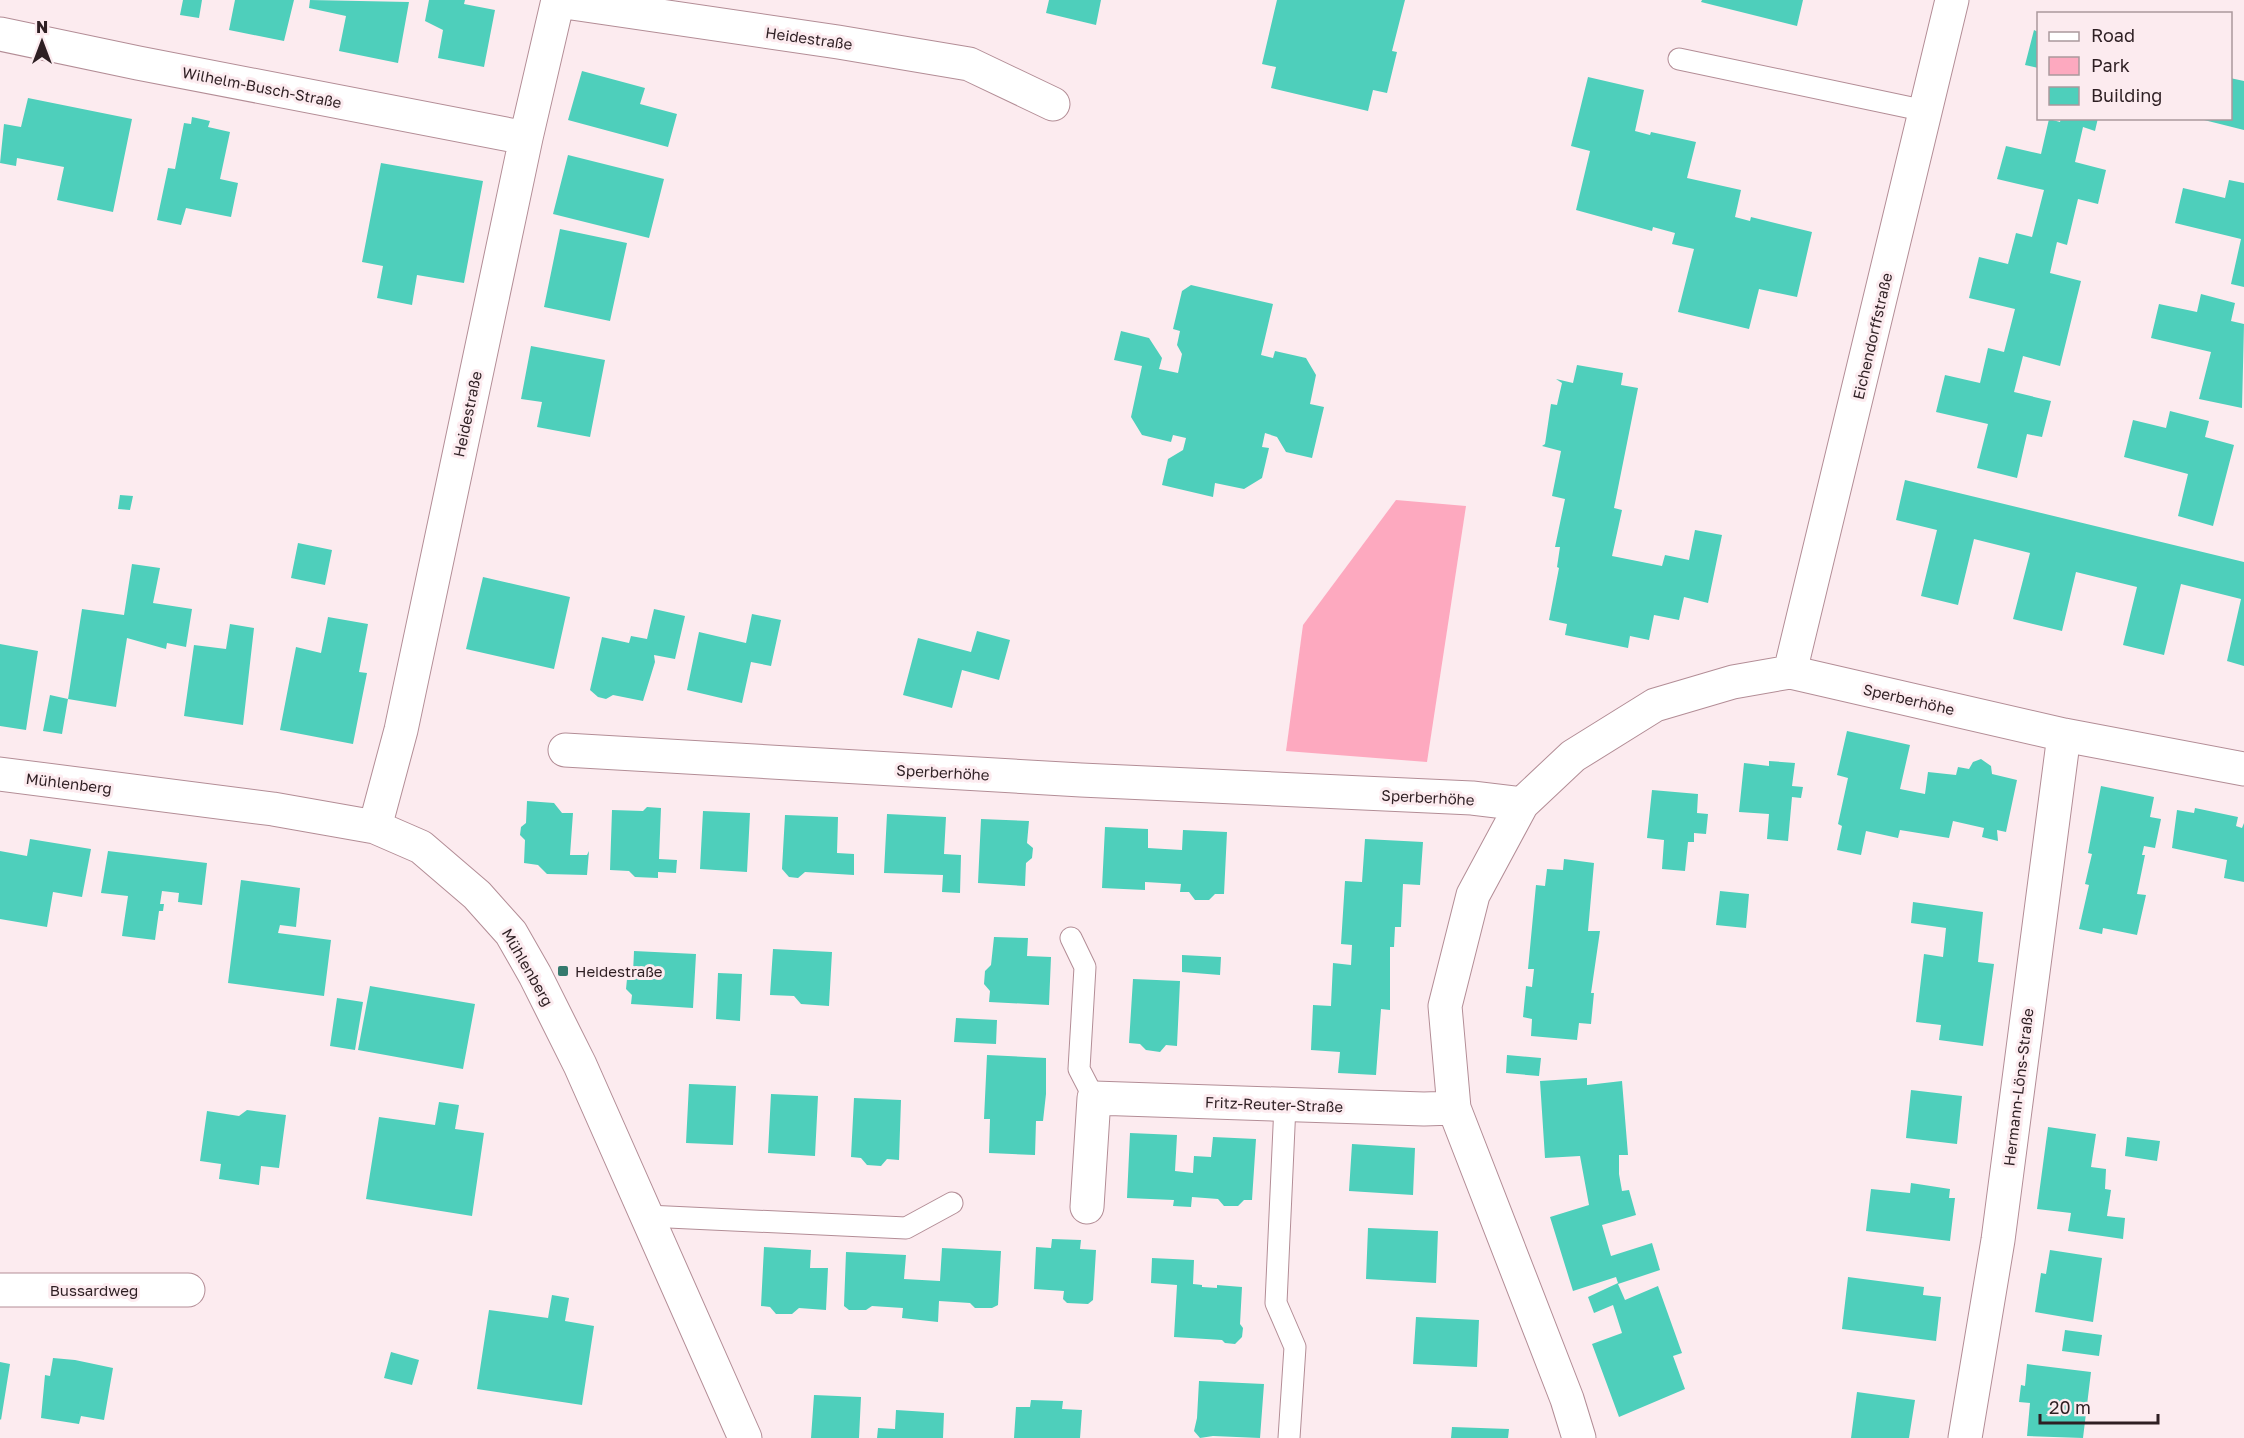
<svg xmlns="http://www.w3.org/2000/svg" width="2244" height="1438" font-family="'Golos Text',sans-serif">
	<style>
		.green { fill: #fda9bf }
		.building { fill: #4ecfbb }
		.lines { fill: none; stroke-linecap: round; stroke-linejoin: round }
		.service-casing { stroke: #b38d96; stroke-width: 23 }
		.minor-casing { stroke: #b38d96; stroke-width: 35 }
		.service { stroke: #fff; stroke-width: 21 }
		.minor { stroke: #fff; stroke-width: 33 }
		.poi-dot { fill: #34796d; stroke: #fcebef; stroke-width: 2 }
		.labels { text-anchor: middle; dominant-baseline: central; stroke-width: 6; stroke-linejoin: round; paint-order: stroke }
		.street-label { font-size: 15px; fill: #2e1f23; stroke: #fcebef }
		.poi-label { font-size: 15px; fill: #2e1f23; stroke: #fcebef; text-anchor: start }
	</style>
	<rect width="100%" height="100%" fill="#fcebef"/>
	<path class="green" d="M1396 500 1466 506 1427 762 1286 751 1303 625Z"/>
	<path class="building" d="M183 0H202L199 18 180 15Z
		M235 0H294L284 41 229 30Z
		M310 0 409 2 398 63 339 51 346 16 309 8Z
		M429 0H465L464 4 495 10 484 67 438 58 443 30 425 21Z
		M1049 0H1101L1096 25 1046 13Z
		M1277 0H1405L1392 51 1397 52 1387 93 1373 90 1368 111 1271 88 1276 67 1262 64Z
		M1702 0H1803L1797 26 1701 2Z
		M2034 30 2038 32V68L2025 65Z
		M582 71 645 88 640 104 677 114 668 147 568 120Z
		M1588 77 1644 90 1635 131 1650 135 1651 132 1696 142 1687 178 1741 190 1735 217 1750 221 1751 217 1812 232 1797 297 1759 289 1749 329 1678 312 1694 249 1672 244 1675 233 1653 227 1652 231 1576 210 1590 151 1571 146Z
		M2230 78 2244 81V130L2200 119 2230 118Z
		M28 98 132 119 113 212 57 200 64 167 17 158 16 166 0 163 4 124 21 127Z
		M192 117 210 121 208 127 230 132 220 179 238 183 231 217 186 208 181 225 157 220 168 168 175 169 184 123 191 124Z
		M2061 118H2098L2095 131 2083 127 2075 162 2106 170 2098 204 2078 199 2067 245 2057 242 2050 273 2081 281 2060 366 2023 356 2014 392 2051 401 2042 437 2027 434 2017 478 1977 468 1988 424 1936 412 1945 375 1980 383 1988 348 2004 352 2015 309 1969 298 1979 257 2008 264 2016 233 2032 237 2044 190 1997 179 2006 146 2041 154 2049 119 2060 122Z
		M568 155 664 179 649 238 553 214Z
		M381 163 483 181 464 283 417 275 412 305 377 298 383 266 362 262Z
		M2229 180 2244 183V287L2231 284 2241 239 2175 223 2183 188 2225 198Z
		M560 229 627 243 610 321 544 307Z
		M1191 285 1273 304 1261 355 1273 358 1275 351 1306 358 1316 375 1310 404 1324 407 1312 458 1286 452 1277 437 1265 433 1262 447 1269 448 1262 478 1244 489 1215 483 1213 497 1162 485 1168 459 1183 450 1186 438 1173 435 1171 442 1142 435 1131 417 1142 366 1114 360 1121 331 1149 338 1162 358 1159 369 1178 373 1182 354 1177 345 1180 331 1173 329 1182 291Z
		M2201 294 2235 303 2231 321 2244 324 2242 408 2199 399 2211 352 2151 338 2159 304 2197 312Z
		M531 346 605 360 590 437 537 427 542 402 521 399Z
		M1577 365 1623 373 1621 385 1638 388 1614 508 1622 510 1612 556 1662 566 1665 555 1689 560 1695 530 1722 535 1708 603 1684 597 1679 620 1654 615 1649 640 1630 636 1628 648 1565 635 1567 624 1549 620 1559 568 1557 567 1560 547H1555L1565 499 1552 496 1561 451 1542 446 1545 444 1551 404 1557 405 1562 383 1556 379 1573 383Z
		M2170 411 2209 421 2205 437 2234 445 2213 526 2178 516 2188 474 2124 457 2133 420 2166 428Z
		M1905 480 2244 562V666L2227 661 2241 599 2181 584 2164 655 2123 645 2137 587 2076 572 2062 631 2013 619 2030 553 1974 539 1958 605 1921 596 1937 530 1896 520Z
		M120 495 133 496 130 510 118 509Z
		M298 543 332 550 325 585 291 578Z
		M132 564 160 568 153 603 192 609 186 647 167 643 166 649 127 638 116 707 68 699 62 734 43 731 50 695 68 699 82 609 124 615Z
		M483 577 570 597 554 669 466 649Z
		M654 609 685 616 675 659 654 655 655 662 643 701 613 695 606 699 598 697 590 690 602 637 629 643 631 636 647 639Z
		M752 614 781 620 771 666 751 662 742 703 687 690 699 632 746 643Z
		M328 617 368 624 359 672 367 673 353 744 280 730 296 647 321 653Z
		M230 624 254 628 243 725 184 716 194 645 226 649Z
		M977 631 1010 640 999 680 962 670 952 708 903 695 918 638 971 652Z
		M0 644 38 651 26 730 0 726Z
		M1847 731 1910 745 1900 789 1925 794 1928 772 1956 775 1958 767 1969 769 1973 762 1981 759 1991 766 1992 774 2017 780 2006 832 1997 830 1998 841 1982 837 1984 828 1953 821 1949 838 1900 830 1898 838 1866 831 1861 855 1837 850 1842 826 1838 824 1848 778 1837 775Z
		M1769 761 1795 763 1792 786 1803 787 1801 798 1792 797 1788 841 1767 839 1769 814 1739 812 1744 763 1769 766Z
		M2101 786 2154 797 2150 817 2161 819 2155 848 2144 846 2142 855H2145L2137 894 2146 895 2137 935 2103 928 2102 934 2079 929 2089 885 2085 884 2092 854 2088 853Z
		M1652 790 1698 794 1697 813 1708 814 1706 834 1694 833V842H1688L1685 871 1662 869 1664 840 1647 838Z
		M527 801 554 803 562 813H573L570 855H587L589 851 587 875 547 874 538 865 524 863 525 840 520 835 521 827 526 823Z
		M647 807 661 808 659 859 677 860 676 873 658 872V878L635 877 629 871 610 870 612 810 643 811Z
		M2195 808 2238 817 2236 826 2242 828 2244 823V882L2224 878 2227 860 2172 848 2177 810 2194 813Z
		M703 811 750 813 747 872 700 869Z
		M887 814 946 817 944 854 961 855 960 893 942 892 943 875 884 873Z
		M785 815 838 817 837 853 854 854V875L805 872 798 878 789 877 782 869Z
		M981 819 1029 821 1027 843 1033 848 1032 858 1026 863 1025 886 978 883Z
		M1105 827 1148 829V848L1182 850 1183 830 1227 832 1224 894H1215L1209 900H1195L1189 892H1180L1181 884 1145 882V890L1102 888Z
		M30 839 91 849 82 897 53 892 47 927 0 919V851L27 856Z
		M1365 839 1423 842 1420 885 1403 884 1401 927H1395L1394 947H1390V1010L1381 1009 1376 1075 1338 1073 1340 1052 1311 1050 1313 1005 1331 1006 1333 963 1351 965 1352 945 1341 944 1345 881 1362 882Z
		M108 851 207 863 202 905 178 902 179 893 162 891 160 904H164L163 911H159L155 940 122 936 128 896 101 893Z
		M1564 859 1594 863 1588 931H1600L1591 993H1594L1591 1024 1579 1023 1577 1040 1531 1036 1532 1019 1523 1017 1526 986 1532 987 1534 969H1528L1536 885 1545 886 1547 869 1563 870Z
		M241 880 300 888 296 927 280 925 278 933 331 940 324 996 228 983Z
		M1720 891 1749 894 1746 928 1716 925Z
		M1913 902 1983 912 1978 962 1994 964 1983 1046 1939 1040 1941 1025 1916 1022 1924 954 1943 957 1946 928 1911 923Z
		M994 937 1028 938 1027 956 1051 957 1049 1005 989 1002 990 991 984 984 985 971 991 965Z
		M773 949 832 952 829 1006 801 1004 794 996 770 995Z
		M634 951 696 954 693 1008 631 1004 632 995 626 989 627 979 633 973Z
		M1182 955 1221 957 1220 975 1182 972Z
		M718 973 742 974 740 1021 716 1019Z
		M1133 979 1180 981 1177 1046 1166 1045 1160 1052 1146 1050 1140 1044 1129 1043Z
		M370 986 475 1004 463 1069 358 1050Z
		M337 998 363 1002 355 1050 330 1046Z
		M956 1018 997 1020 996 1044 954 1042Z
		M987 1055 1046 1058V1094L1043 1121H1036L1035 1155 989 1153 990 1119H984Z
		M1507 1055 1541 1058 1539 1076 1506 1073Z
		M1587 1078V1085L1622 1081 1628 1155H1619V1174L1622 1191 1629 1190 1636 1215 1602 1225 1611 1256 1652 1243 1660 1270 1618 1284 1625 1300 1658 1286 1682 1353 1673 1356 1685 1389 1619 1417 1592 1344 1622 1333 1613 1305 1594 1313 1588 1297 1618 1283 1616 1277 1573 1291 1550 1217 1589 1205 1580 1156 1545 1158 1540 1081Z
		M689 1084 736 1086 733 1145 686 1143Z
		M1911 1090 1962 1096 1957 1144 1906 1138Z
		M771 1094 818 1096 815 1156 768 1153Z
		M854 1098 901 1100 899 1160 887 1159 881 1166 867 1165 861 1158 851 1157Z
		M439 1102 459 1105 455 1129 484 1133 472 1216 366 1199 379 1117 435 1125Z
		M247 1110 286 1115 279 1168 261 1166 259 1185 219 1179 221 1164 200 1161 207 1111 239 1116Z
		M2048 1127 2096 1134 2091 1167 2106 1169 2105 1189 2111 1190 2107 1216 2125 1218 2123 1239 2068 1231 2071 1213 2037 1209Z
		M1130 1133 1177 1135 1175 1171 1193 1173 1194 1156 1211 1157 1213 1137 1256 1139 1252 1200H1244L1238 1206H1224L1218 1199 1192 1197 1191 1207 1173 1206 1174 1200 1127 1198Z
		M2127 1137 2160 1141 2157 1161 2125 1156Z
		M1352 1144 1415 1148 1413 1195 1349 1191Z
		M1911 1183 1950 1189 1949 1198H1955L1950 1241 1866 1231 1871 1189 1910 1193Z
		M1368 1228 1438 1231 1436 1283 1366 1279Z
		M1052 1239 1081 1240 1080 1249 1096 1250 1093 1300 1088 1304 1067 1303 1063 1299 1064 1291 1034 1289 1036 1247 1051 1248Z
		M764 1247 811 1250 810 1268H828L826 1310 799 1308 792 1314H776L770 1307 761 1306Z
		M942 1248 1001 1251 998 1305 992 1308H975L970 1303 939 1301 938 1322 902 1318 903 1308 872 1306 866 1310H849L844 1306 846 1252 906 1255 904 1279 940 1281Z
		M2050 1250 2102 1258 2093 1322 2035 1312 2041 1273 2046 1274Z
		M1152 1258 1194 1260 1193 1284 1202 1285V1287L1217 1288V1285L1242 1287 1240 1324 1243 1328 1242 1337 1235 1344 1225 1343 1222 1340 1174 1337 1177 1285 1151 1283Z
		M1848 1277 1924 1287 1923 1295 1941 1297 1936 1341 1842 1329Z
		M552 1295 569 1298 565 1321 594 1326 582 1405 477 1389 489 1310 548 1318Z
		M1416 1317 1479 1320 1477 1367 1413 1364Z
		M2065 1330 2102 1335 2099 1356 2062 1351Z
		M391 1352 419 1360 412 1385 384 1378Z
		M53 1358 75 1360 113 1368 104 1420 81 1416 79 1424 41 1418 45 1375 50 1376Z
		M0 1362 10 1364 1 1420 0 1419Z
		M2027 1364 2091 1372 2083 1438 2027 1436 2030 1403 2019 1402 2021 1385 2025 1386Z
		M1199 1381 1264 1384 1260 1438 1213 1436 1200 1438 1194 1431 1197 1418Z
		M1857 1392 1915 1400 1909 1438H1851Z
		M814 1395 861 1397 859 1438H811Z
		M1031 1400 1063 1401 1062 1409 1082 1410 1080 1438H1014L1016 1407H1030Z
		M896 1410 944 1413 943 1438H877L878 1428 895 1429Z
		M1452 1427 1509 1429 1508 1438H1451Z"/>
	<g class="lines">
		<defs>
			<path id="service" d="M1679 59 1926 111
				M1071 938 1085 967 1079 1069 1094 1098
				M1285 1105 1276 1303 1295 1347 1289 1438
				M647 1216 906 1228 952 1203"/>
			<path id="minor" d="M558 1 838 42 969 64 1053 104
				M0 34 138 63 526 138
				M1790 672 1952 0
				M565 750 1081 780 1472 798 1522 804
				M0 774 273 809 375 827 421 847 477 895 511 933 535 975 580 1065 745 1438
				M375 827 401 730 526 138 558 0
				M1087 1207 1094 1098 1424 1109 1454 1108
				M0 1290H188
				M1579 1438 1567 1399 1454 1108 1445 1006 1473 895 1522 804 1573 756 1655 705 1733 682 1790 672 2064 735 2244 769
				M1965 1438 1998 1240 2064 735"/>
		</defs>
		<use href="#service" class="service-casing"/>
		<use href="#minor" class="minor-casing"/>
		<use href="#service" class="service"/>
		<use href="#minor" class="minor"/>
	</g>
	<rect class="poi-dot" x="557" y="965" width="12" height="12" rx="3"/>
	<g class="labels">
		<g class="street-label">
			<text transform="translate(809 38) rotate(8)">Heidestraße</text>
			<text transform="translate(262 87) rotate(11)">Wilhelm-Busch-Straße</text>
			<text transform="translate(1872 336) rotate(-77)">Eichendorffstraße</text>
			<text transform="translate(467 414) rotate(-78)">Heidestraße</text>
			<text transform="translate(1909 699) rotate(13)">Sperberhöhe</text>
			<text transform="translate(943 772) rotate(3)">Sperberhöhe</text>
			<text transform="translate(69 783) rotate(7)">Mühlenberg</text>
			<text transform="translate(1428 797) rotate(3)">Sperberhöhe</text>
			<text transform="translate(528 967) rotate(60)">Mühlenberg</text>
			<text transform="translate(2018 1087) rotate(-83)">Hermann-Löns-Straße</text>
			<text transform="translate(1274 1104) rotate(2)">Fritz-Reuter-Straße</text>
			<text x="94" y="1290">Bussardweg</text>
		</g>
		<g class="poi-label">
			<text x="575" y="971">Heidestraße</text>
		</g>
	</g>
	<rect x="2037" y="12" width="195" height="108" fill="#fcebef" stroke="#aa999d" stroke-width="1.5"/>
	<rect x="2049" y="32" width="30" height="9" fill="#ffffff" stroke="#aa999d" stroke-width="1.5"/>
	<text x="2091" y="42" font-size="18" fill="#2e1f23">Road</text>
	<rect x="2049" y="57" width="30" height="18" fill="#fda9bf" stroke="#aa999d" stroke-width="1.5"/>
	<text x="2091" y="72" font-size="18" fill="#2e1f23">Park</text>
	<rect x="2049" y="87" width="30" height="18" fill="#4ecfbb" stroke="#aa999d" stroke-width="1.5"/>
	<text x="2091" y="102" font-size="18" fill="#2e1f23">Building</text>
	<g transform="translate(42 42)" stroke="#fcebef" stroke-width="4.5" paint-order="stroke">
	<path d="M0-4.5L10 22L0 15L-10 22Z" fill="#2e1f23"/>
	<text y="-9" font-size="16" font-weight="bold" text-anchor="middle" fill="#2e1f23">N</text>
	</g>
	<path d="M2040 1414v9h118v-9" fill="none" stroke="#2e1f23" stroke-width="3"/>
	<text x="2049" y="1414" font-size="18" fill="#2e1f23" stroke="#fcebef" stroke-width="4.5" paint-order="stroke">20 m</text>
</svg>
